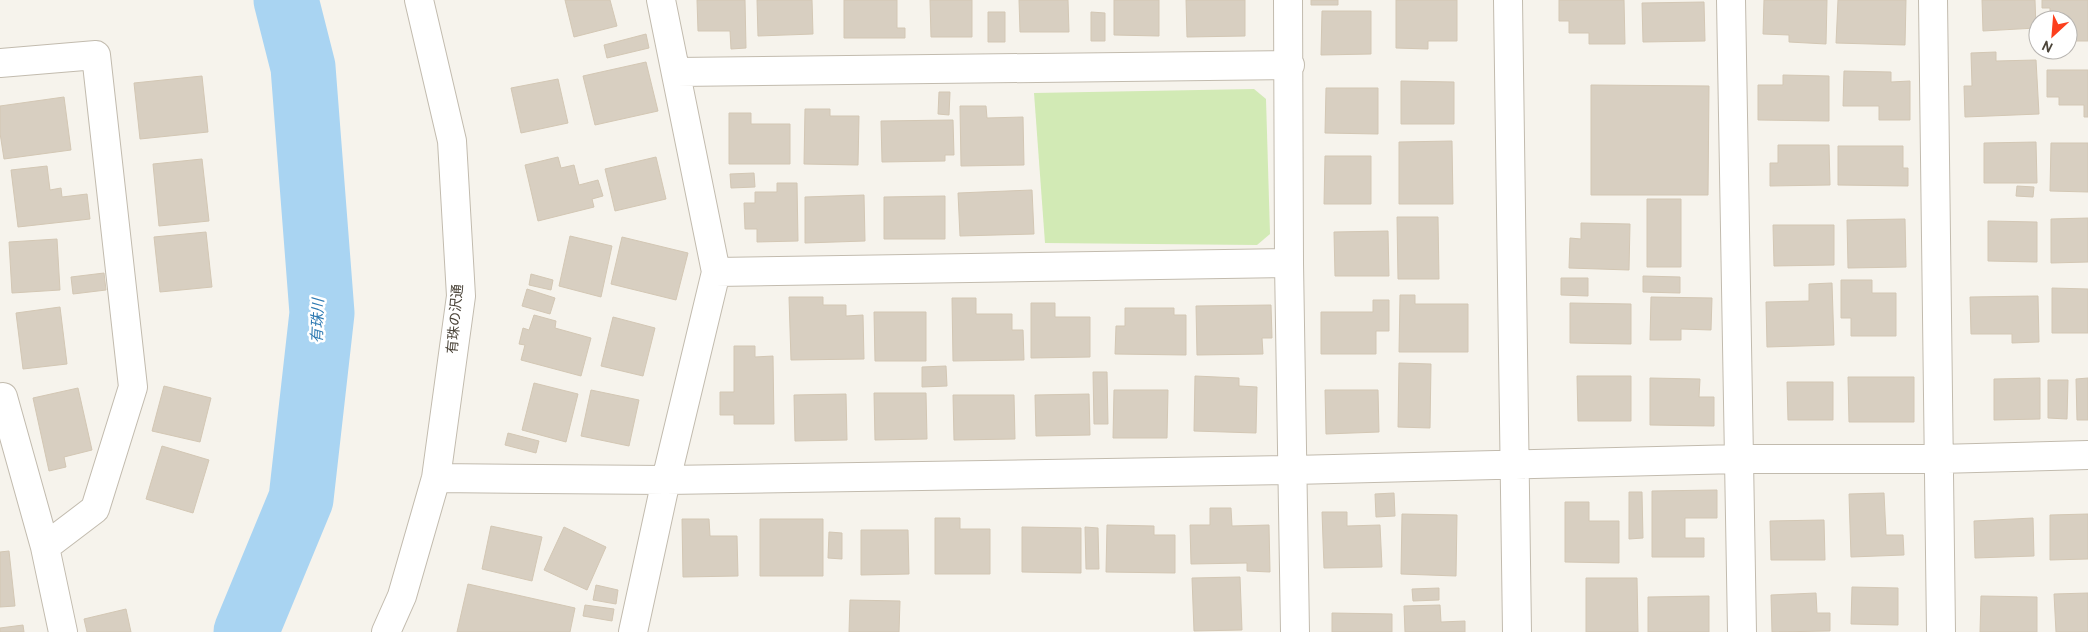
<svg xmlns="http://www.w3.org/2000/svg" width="2088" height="632" font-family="Overpass,'Noto Sans JP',sans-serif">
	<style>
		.park { fill: #d2eab5 }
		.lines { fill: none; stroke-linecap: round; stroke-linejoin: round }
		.river { stroke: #a9d4f2; stroke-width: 65 }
		.building { fill: #d8cfc1; stroke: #d3c7b4 }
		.street-casing { stroke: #c2bbae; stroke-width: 30 }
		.street { stroke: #fff; stroke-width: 28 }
		.labels { text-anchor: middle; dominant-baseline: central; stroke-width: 5; stroke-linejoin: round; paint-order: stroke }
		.street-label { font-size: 14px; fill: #4b4439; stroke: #fff }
		.water-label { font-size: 15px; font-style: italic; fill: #2e7ab2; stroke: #fff }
	</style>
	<rect width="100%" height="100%" fill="#f6f3ec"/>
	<path class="park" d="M1254 89 1266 99 1270 234 1257 245 1045 243 1034 93Z"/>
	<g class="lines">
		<path class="river" d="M246 632 301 499 322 313 303 67 286 0"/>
	</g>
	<path class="building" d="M565 0H610L617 26 574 37Z
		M697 0H745L746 48 731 49 730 31H698Z
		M757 0H812L813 34 758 36Z
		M844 0H897V28H905V38H844Z
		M930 0H972V37H931Z
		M1019 0H1068L1069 32H1020Z
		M1114 0H1159V36L1114 35Z
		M1186 0H1245V36L1187 37Z
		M1311 0H1338V5H1311Z
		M1396 0H1457V41H1428V49L1396 48Z
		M1559 0H1624L1625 44H1589V33H1569V21H1559Z
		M1764 0H1827L1826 44 1789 42V35L1763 34Z
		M1838 0H1906L1905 45 1836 43Z
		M1982 0H2035L2036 28 1983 31Z
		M2042 0H2088V41H2068V20H2050V8H2042Z
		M1704 2 1705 41 1643 42 1642 3Z
		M1322 11H1371V54L1321 55Z
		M988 12H1005V42H988Z
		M1091 12 1105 13V41H1091Z
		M646 34 649 48 607 58 604 45Z
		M1996 52V61L2036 60 2039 114 1965 117 1964 86H1972L1971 53Z
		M646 62 658 111 595 125 583 76Z
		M2047 70H2088V117H2084V105H2059V97H2047Z
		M1844 71 1891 72V82L1910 81V120H1879V106H1843Z
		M1783 75 1829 76V121L1758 120V85H1783Z
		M202 76 208 132 140 139 134 83Z
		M558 79 568 123 521 133 511 88Z
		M1401 81 1454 82V124H1401Z
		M1591 85 1709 86 1708 195H1591Z
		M1326 88H1378V134L1325 133Z
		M939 92H950L949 115 938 114Z
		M64 97 71 150 4 159 0 133V106Z
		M960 106H986L987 118 1023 117 1024 165 961 166Z
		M805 109H830V116H859L858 165 804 164Z
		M729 113H751V124H790V164H729Z
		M953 120 954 155H945V161L882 162 881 121Z
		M1452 141 1453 204H1399V142Z
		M2036 142 2037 183H1984V143Z
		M2051 143H2088V192L2050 191Z
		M1778 145H1829L1830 185 1770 186V163H1778Z
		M1838 146H1903V168H1908V186L1838 185Z
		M1325 156H1371V204H1324Z
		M558 157 561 168 574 165 579 185 598 180 603 196 592 199 594 207 538 221 525 165Z
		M656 157 666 199 615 211 605 169Z
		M202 159 209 221 159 226 153 164Z
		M47 166 50 190 61 188 62 197 87 194 90 219 18 227 11 170Z
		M754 173 755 187 731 188 730 174Z
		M777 183H797L798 241 757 242V229H745L744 203H755V192H777Z
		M2017 186 2034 187 2033 197 2016 196Z
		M1032 190 1034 234 960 236 958 193Z
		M864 195 865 241 805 243V197Z
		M945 196V239H884V197Z
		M1647 199H1681V267H1647Z
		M1397 217H1438L1439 279H1398Z
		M2088 218V262L2051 263V219Z
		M1905 219 1906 267 1848 268 1847 220Z
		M1988 221 2037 222V262L1988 261Z
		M1581 223 1630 224 1629 270 1569 268 1570 238 1581 239Z
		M1773 225H1834V265L1774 266Z
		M1388 231 1389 276H1335L1334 232Z
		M206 232 212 287 160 292 154 237Z
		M570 236 612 246 601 297 559 286Z
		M622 237 688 253 676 300 611 284Z
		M57 239 60 290 12 293 9 242Z
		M104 273 106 290 73 294 71 277Z
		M531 274 553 280 551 290 529 285Z
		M1643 276 1680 277V293L1643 292Z
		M1561 278H1588V296L1561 295Z
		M1841 280H1872V293H1896V336H1851V318H1841Z
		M1832 283 1834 345 1767 347 1766 302 1809 301V284Z
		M2052 288 2088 289V333H2052Z
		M527 289 555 298 550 314 522 306Z
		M1400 295H1415V304H1468V352H1399Z
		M2038 296 2039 342 2012 343V334H1971L1970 297Z
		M789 297H823V305H846V316L863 315 864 359 791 360Z
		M1651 297 1712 298 1711 330 1681 329V340H1650Z
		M952 298H976V314H1012V330H1023L1024 360 953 361Z
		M1373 300H1389V331H1376V354H1321V312H1373Z
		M1031 303H1055V317H1090V357L1031 358Z
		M1570 303 1631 304V344L1570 343Z
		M1271 305 1272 338H1262L1263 354 1197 355 1196 306Z
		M60 307 67 364 23 369 16 313Z
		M1125 308H1174V315H1186V355L1115 354 1116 326H1125Z
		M874 312H926V361H875Z
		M534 315 556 321 555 328 591 338 581 376 521 360 525 345 519 344 523 328 529 330Z
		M613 317 655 328 643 376 601 366Z
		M734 346H755V357L773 356 774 424H734V415H720V392H734Z
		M1399 363 1431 364 1430 428 1398 427Z
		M946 366 947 386 922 387V367Z
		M1093 372H1107L1108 424H1094Z
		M1195 376 1239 378V386L1257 387 1256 433 1194 431Z
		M1577 376H1631V421H1578Z
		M1848 377H1914V422H1849Z
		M1650 378 1700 379 1699 397H1714V426L1650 425Z
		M2040 378V419L1994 420V379Z
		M2088 378V420H2077L2076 379Z
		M2048 380H2068L2067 419 2048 418Z
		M1787 382H1833V420H1788Z
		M534 383 578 394 566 442 522 430Z
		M164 386 211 398 200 442 152 431Z
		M78 388 92 450 64 457 66 467 49 471 33 398Z
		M591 390 639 400 629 446 581 436Z
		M1114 390H1168L1167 438H1113Z
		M1325 390H1378L1379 432 1326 434Z
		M874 393H926L927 439 875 440Z
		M846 394 847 440 795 441 794 395Z
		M1089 394 1090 435 1036 436 1035 395Z
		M953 395H1014L1015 439 954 440Z
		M508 433 539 441 536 453 505 445Z
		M162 446 209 460 193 513 146 499Z
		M1717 490V518H1685V538H1704V557H1652V491Z
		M1629 492H1642L1643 538 1629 539Z
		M1394 493 1395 516 1376 517 1375 494Z
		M1884 493 1886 535H1903L1904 555 1851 557 1849 494Z
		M1565 502H1589V521H1619V563L1565 562Z
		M1210 508H1231L1232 526 1269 525 1270 572 1247 571V563L1191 564 1190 525H1210Z
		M1322 512H1347V526L1380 525 1382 567 1324 568Z
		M1402 514 1457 515 1456 576 1401 574Z
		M2088 514V559L2050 560V515Z
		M935 518H960V529H990V574H935Z
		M2033 518 2034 556 1975 558 1974 521Z
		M682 519H709L710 536H737L738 576 683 577Z
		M760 519H823V576H760Z
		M1824 520 1825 560H1771L1770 521Z
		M1107 525 1154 526V535H1175V573L1106 572Z
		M491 526 542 537 532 581 482 569Z
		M564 527 606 547 587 590 544 570Z
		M1022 527 1081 528V573L1022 572Z
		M1085 527 1098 528 1099 569H1086Z
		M861 530H908L909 574 861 575Z
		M829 532 842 533V559L828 558Z
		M9 551 15 606 0 607V552Z
		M1240 577 1242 630 1194 631 1192 578Z
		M1586 578H1637L1638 632H1586Z
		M468 584 575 608 570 632H457Z
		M596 585 618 590 616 604 593 600Z
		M1852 587 1898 588V625L1851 624Z
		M1439 588V600L1413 601 1412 589Z
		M1816 593 1817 613H1830V631L1772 632 1771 595Z
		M2088 593V632H2056L2054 594Z
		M1709 596V632H1648V597Z
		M1981 596 2037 597V632H1980Z
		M850 600 900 601 899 632H849Z
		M585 605 614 609 612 621 583 616Z
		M1440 605 1441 622 1465 621V632H1405L1404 606Z
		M126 609 131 632H87L84 619Z
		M1332 613 1392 614V632H1332Z
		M23 625 24 632H0V628Z"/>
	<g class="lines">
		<defs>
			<path id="street" d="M1288 0 1289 263 1295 632
				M1508 0 1517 632
				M1731 0 1742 632
				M1933 0 1941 632
				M0 63 96 55 133 387 95 509 45 547
				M677 72 1290 65
				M716 272 1289 263
				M0 398 3 397 45 547 63 632
				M436 478 666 480 1293 470 1739 459H1938L2088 455
				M386 632 402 596 436 478 461 296 452 141 419 0
				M633 632 666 480 716 272 661 0"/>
		</defs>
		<use href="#street" class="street-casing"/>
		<use href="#street" class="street"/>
	</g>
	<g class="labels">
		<g class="street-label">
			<text transform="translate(456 319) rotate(-85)">有珠の沢通</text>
		</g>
		<g class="water-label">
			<text transform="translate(319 321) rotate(-88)">有珠川</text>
		</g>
	</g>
	<g transform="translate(2053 35) rotate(206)"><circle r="24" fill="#ffffff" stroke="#b7b4b0"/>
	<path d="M0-4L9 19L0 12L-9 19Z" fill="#fc3f1d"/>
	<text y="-8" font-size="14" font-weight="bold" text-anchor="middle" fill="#4b4439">N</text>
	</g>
</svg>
